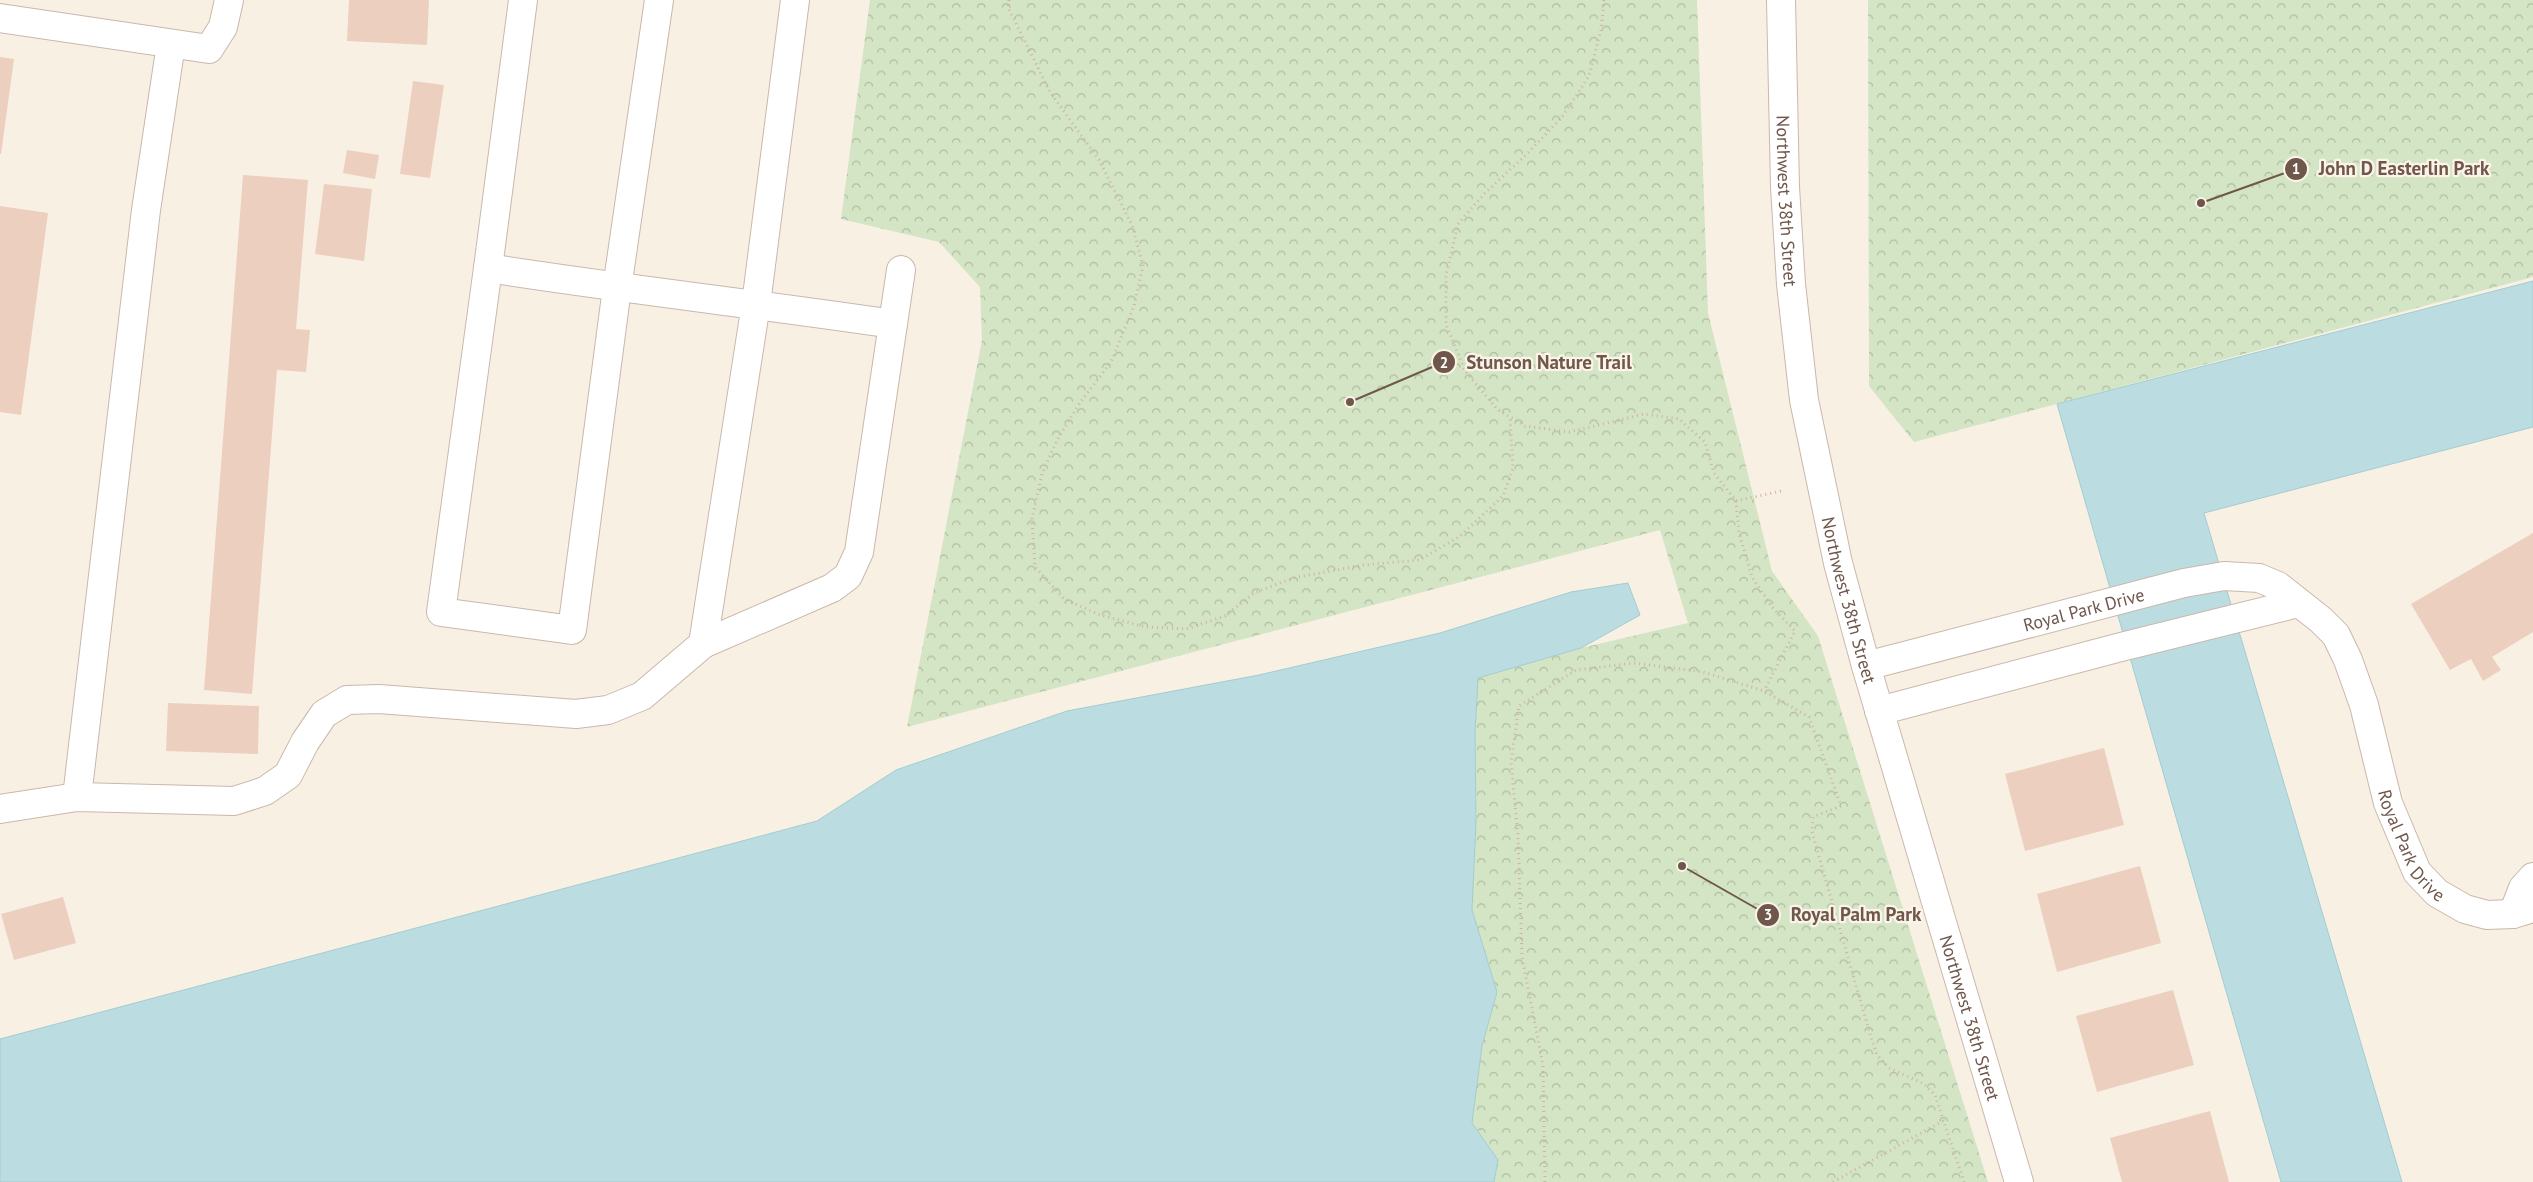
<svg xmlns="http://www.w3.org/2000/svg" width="2533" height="1182" font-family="'PT Sans',sans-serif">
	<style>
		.forest { fill: url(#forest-crowns) }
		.water { fill: #bbdde1; stroke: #a2ccd1 }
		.building { fill: #eccfbe }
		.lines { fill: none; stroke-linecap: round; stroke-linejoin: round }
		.minor-casing { stroke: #c9b8ab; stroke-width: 30 }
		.path { stroke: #d0b2a2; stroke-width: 3; stroke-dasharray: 1 4; stroke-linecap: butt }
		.minor { stroke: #fff; stroke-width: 28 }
		.labels { text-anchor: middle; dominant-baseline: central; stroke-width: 4.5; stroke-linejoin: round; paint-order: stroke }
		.street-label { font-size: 18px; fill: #6f574c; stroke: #fdf4e9 }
		.leader { fill: none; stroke: #6f574c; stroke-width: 2 }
		.callout-dot { fill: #6f574c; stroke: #fdf4e9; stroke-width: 2 }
		.mark-label { font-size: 15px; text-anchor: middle; font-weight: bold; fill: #fff }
		.callout-label { font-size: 19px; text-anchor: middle; font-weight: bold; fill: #6f574c; stroke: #fdf4e9; stroke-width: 4.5; stroke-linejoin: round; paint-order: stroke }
	</style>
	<defs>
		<pattern id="forest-crowns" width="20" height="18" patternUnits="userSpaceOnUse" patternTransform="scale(1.25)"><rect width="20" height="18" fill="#d3e5c4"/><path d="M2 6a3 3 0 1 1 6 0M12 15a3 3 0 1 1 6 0" fill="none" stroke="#afbca1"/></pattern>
	</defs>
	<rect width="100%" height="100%" fill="#f9f0e4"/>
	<path class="forest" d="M870 0H1697L1708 313 1772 571 1818 636 1988 1182H1494L1498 1160 1472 1123 1482 1046 1497 992 1472 910 1476 822 1475 734 1478 678 1581 648 1688 623 1660 530 907 727 982 340 980 287 939 242 841 219Z
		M1868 0H2533V277L1914 442 1869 386Z"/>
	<path class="water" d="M2533 281V427L2204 513 2402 1182H2281L2057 404Z
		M1628 583 1640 615 1581 648 1478 678 1475 734 1476 822 1472 910 1497 992 1482 1046 1472 1123 1498 1160 1494 1182H0V1039L817 821 896 770 1067 711 1259 675 1440 633 1571 592Z"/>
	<path class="building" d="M349 0H429L427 45 347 41Z
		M0 57 14 59 1 154H0Z
		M413 81 444 85 430 178 400 174Z
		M347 150 379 155 375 179 343 173Z
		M243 175 308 180 296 329 310 330 306 372 277 370 252 694 204 690Z
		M324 184 372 189 364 261 315 254Z
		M0 206 48 213 21 415 0 412Z
		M2533 533V632L2492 657 2501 670 2483 681 2471 659 2450 670 2411 604Z
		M168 703 259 706 258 754 166 751Z
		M2104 748 2124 825 2025 851 2005 774Z
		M2140 866 2161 943 2057 972 2037 894Z
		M63 897 76 943 14 960 1 914Z
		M2173 990 2194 1065 2097 1092 2076 1016Z
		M2210 1111 2229 1182H2122L2110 1138Z"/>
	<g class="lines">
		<defs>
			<g id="minor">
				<path d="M659 0 617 288 572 630 441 612 488 268C622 289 758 304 893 324"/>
				<path id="s1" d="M1781 0 1785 187 1791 284 1804 400 1838 563 1866 666 2019 1182"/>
				<path d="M0 18 209 49 223 27 229 0"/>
				<path d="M488 268 523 0"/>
				<path d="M703 644 832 588 848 576 859 552 901 270"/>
				<path id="s2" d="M1866 666 2184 583 2224 576 2259 578 2278 586 2321 620 2336 635 2348 660 2364 705 2388 803 2417 872 2437 893 2465 909 2487 915 2513 914 2533 908"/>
				<path d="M1879 711 2121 647 2298 603"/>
				<path d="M77 797 146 210 171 44"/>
				<path d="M0 809 77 797 234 801 265 791 288 775 305 742 324 714 347 700 379 699 576 714 608 710 642 696 703 644 756 304 795 0"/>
				<path d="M2513 914 2523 888 2533 877"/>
			</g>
		</defs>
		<use href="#minor" class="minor-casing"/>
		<path class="path" d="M1009 0 1008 7 1050 92 1099 160 1132 225 1143 266 1134 306 1111 362 1079 404 1057 440 1042 474 1032 519 1035 567 1064 599 1100 615 1146 627 1186 629 1225 616 1254 593 1293 578 1363 565 1419 560 1459 537 1503 496 1513 469 1510 417
			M1604 0 1601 30 1589 76 1562 117 1527 154 1486 192 1458 224 1446 275V324L1465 371 1497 409 1525 426 1569 432 1644 414 1679 419 1705 442 1714 473 1736 501 1739 533 1752 577 1772 607 1795 631 1764 691
			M1736 501 1781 491
			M1545 1182 1543 1065 1522 957 1518 836 1511 762 1519 706 1576 670 1634 663 1703 672 1764 691 1809 717 1841 806 1813 817 1812 832 1870 1034 1877 1055 1889 1068 1924 1084 1935 1095 1964 1182
			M1833 1182 1943 1121"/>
		<use href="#minor" class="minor"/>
	</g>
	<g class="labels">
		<g class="street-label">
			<text stroke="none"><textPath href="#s1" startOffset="201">Northwest 38th Street</textPath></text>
			<text stroke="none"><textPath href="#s1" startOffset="606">Northwest 38th Street</textPath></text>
			<text stroke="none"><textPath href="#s2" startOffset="225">Royal Park Drive</textPath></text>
			<text stroke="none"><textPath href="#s2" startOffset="726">Royal Park Drive</textPath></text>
			<text stroke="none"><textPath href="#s1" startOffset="1041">Northwest 38th Street</textPath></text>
		</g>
	</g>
	<path class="leader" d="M2201 203L2296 169M1350 402L1444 362M1682 866L1768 915"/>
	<g class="callout-dot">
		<circle cx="2201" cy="203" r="5"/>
		<circle cx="1350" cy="402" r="5"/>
		<circle cx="1682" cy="866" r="5"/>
		<circle cx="2296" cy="169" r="12"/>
		<circle cx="1444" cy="362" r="12"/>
		<circle cx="1768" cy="915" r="12"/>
	</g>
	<g class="mark-label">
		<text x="2296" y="174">1</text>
		<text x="1444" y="368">2</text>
		<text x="1768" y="920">3</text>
	</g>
	<g class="callout-label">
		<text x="2404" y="175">John D Easterlin Park</text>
		<text x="1549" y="369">Stunson Nature Trail</text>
		<text x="1856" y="921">Royal Palm Park</text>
	</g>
</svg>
